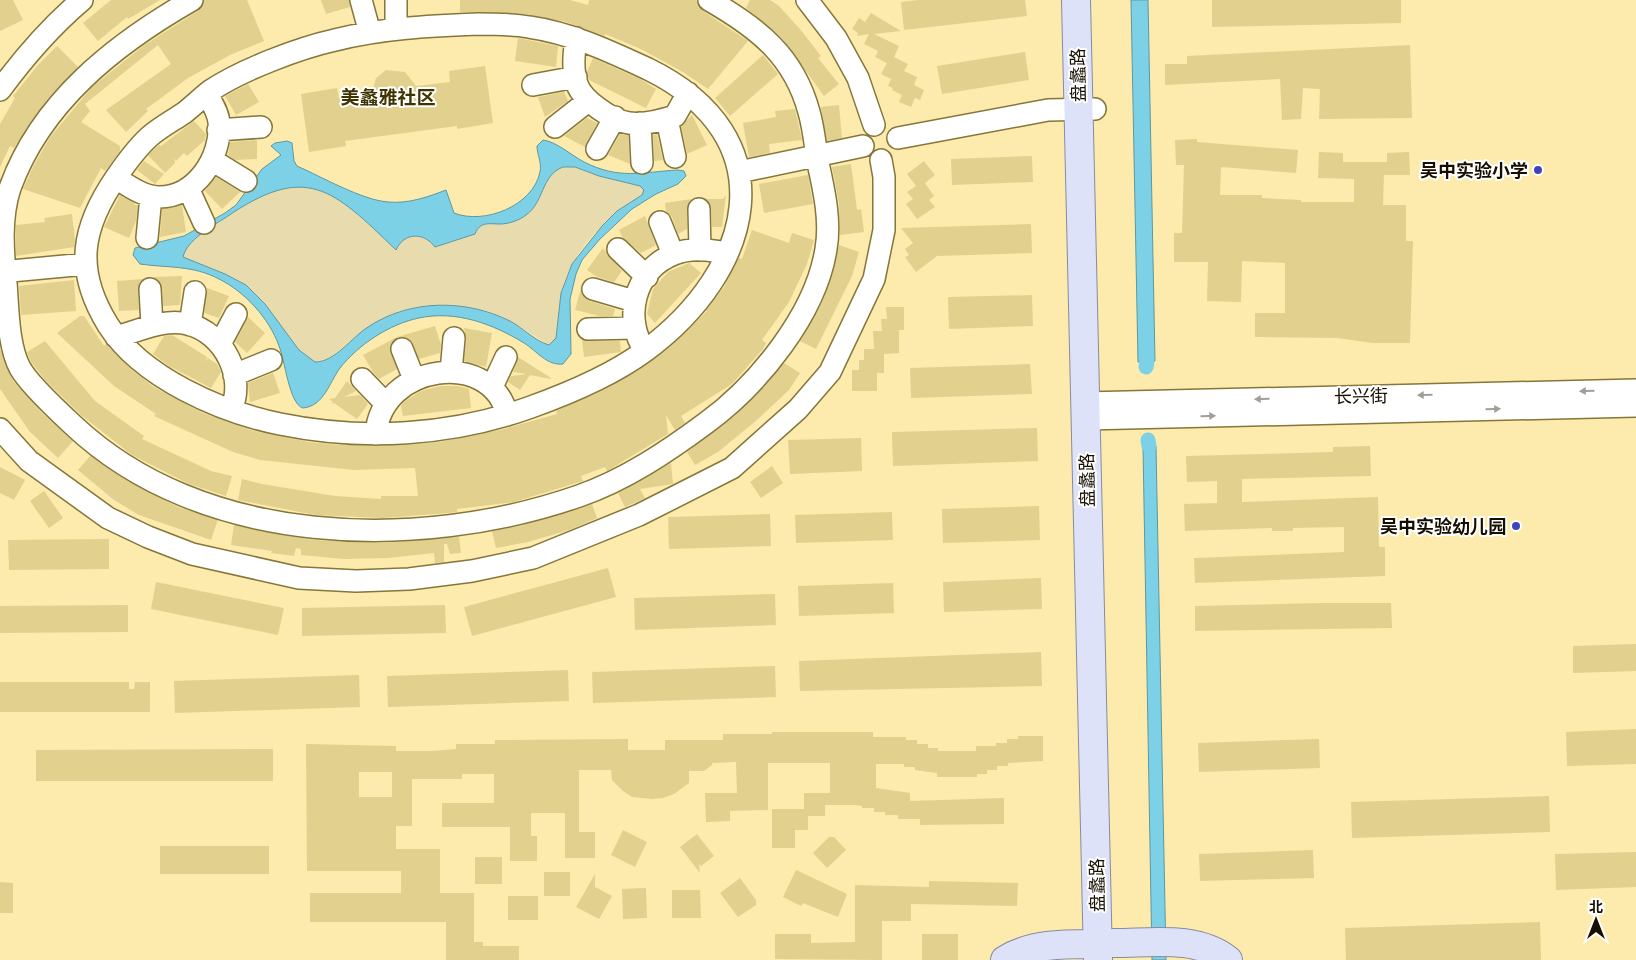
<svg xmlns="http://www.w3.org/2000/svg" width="1636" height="960" font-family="'PT Sans','Noto Sans SC',sans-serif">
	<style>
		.green { fill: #e8dcaf }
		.water { fill: #7dd1e6; stroke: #5e97a1; fill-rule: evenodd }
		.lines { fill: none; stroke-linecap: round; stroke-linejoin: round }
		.canal { stroke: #7dd1e6; stroke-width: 15 }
		.building { fill: #e2d08e; fill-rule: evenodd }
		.minor-casing { stroke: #857639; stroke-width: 24 }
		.major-casing { stroke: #888b9f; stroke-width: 30 }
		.minor { stroke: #fff; stroke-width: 21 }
		.major { stroke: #dde2f8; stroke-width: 28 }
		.oneway { fill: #a29f99 }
		.poi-dot { fill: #4044b9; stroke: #fff; stroke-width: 2 }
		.labels { text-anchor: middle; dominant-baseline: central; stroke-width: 4; stroke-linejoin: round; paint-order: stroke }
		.street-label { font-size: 18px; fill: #160f00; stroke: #fff }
		.poi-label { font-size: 18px; font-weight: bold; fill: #160f00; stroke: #fff; text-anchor: end }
		.neighbourhood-label { font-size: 19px; font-weight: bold; fill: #3f3301; stroke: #fff }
	</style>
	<rect width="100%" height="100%" fill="#fcebac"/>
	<path class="green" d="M563 167H575L599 176 640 186 644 190C641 200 621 208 612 216 590 236 568 262 562 292 558 307 559 323 556 338L549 345 512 322 488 311 471 308 400 311 371 325 329 358 315 362 299 350 265 304 246 285 225 274 183 257C187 240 211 227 225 218 306 162 332 188 395 249 407 232 422 232 436 247L475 234 478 228 486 223C497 222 505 224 516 220 543 212 539 176 563 167Z"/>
	<path class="water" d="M1131 0H1148L1155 361 1138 362Z
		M543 140C557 142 571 155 584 162 620 180 641 172 678 170L684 171 686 176 678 184 656 194 632 209 600 239 582 260 576 274 570 299 571 354 563 364C547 366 537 351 524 343 493 324 456 310 419 318 390 324 359 344 340 368 329 383 324 406 303 408 289 404 285 360 279 346 269 318 245 292 219 279 193 265 167 268 140 264L133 255 135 248 184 236 225 213 236 205 262 169 281 155 271 146 275 143 287 141 292 143 294 161 297 166C322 177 362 200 388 202 408 204 428 197 446 190L454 213C484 225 533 206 540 172 542 162 537 155 537 146ZM563 167H575L599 176 640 186 644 190 642 195 617 211 602 226 572 264 561 293 556 338 549 345C535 341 523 328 510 321 466 299 410 299 368 327 352 337 335 362 315 362L299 350 265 304 246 285 225 274 183 257C187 240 211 227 225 218 306 162 332 188 396 250 404 232 424 232 435 247L475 234C480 221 489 224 500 224 509 224 520 220 526 215 544 203 541 175 563 167Z
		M1143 446H1156L1166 960H1152Z"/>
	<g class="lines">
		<path class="canal" d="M1146 367 1147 362
			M1148 440 1149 446"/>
	</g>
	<path class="building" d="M0 0H13L23 20 0 31Z
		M111 0H160L128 19 127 17 98 41 83 23Z
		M204 0H247L264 41 230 55 188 78 146 109 148 111 126 132 106 110 171 64 158 45 85 104 90 111 81 122 120 146V151L105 171 101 168 80 208 23 189 35 163 51 136 92 87 143 46 198 11Z
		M321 0H349L350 7 326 14Z
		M460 0H570L588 5 589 0H696L703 11 748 41 708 89 683 72 641 49 605 34V36L563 21 525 14 460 12Z
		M750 0H770L778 5 800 29 821 56 818 58 839 84 824 96 781 37 746 8Z
		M919 0H1025L1027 16 904 30 901 2Z
		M1212 0H1401V23L1212 27Z
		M871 13 901 31 874 34 899 46 894 57 908 64 904 71 917 77 914 85 924 90 920 100 915 98 911 107 899 102 902 95 892 90 893 88 888 86 891 79 881 74 887 63 875 57 878 51 864 44 869 34 857 36 858 33 852 29 859 18 865 22Z
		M518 38 558 46 556 67 515 61Z
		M1410 45 1412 118 1319 119 1320 89 1303 88 1301 119 1282 120 1280 79 1165 85V64H1187V56Z
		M57 46 78 67 51 95 31 121 14 148 10 146 0 167V124L15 98 13 96 38 65Z
		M1025 52 1029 80 942 94 937 66Z
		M763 55 778 74 730 116 715 98Z
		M593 58 642 80 656 89 646 108 589 80 587 72Z
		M485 66 493 123 457 129V126L345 141 346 146 309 152 301 94 337 88 339 97 372 92 376 78 386 70 405 72 416 86 450 82 449 71Z
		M248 84 259 102 236 115 225 96Z
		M564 92 568 101 545 117 538 97Z
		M839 105 842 138 827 141 821 107Z
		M795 109 802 140 769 144 770 153 749 157 743 123 776 117 775 111Z
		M692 115 707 145 687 154 681 126Z
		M587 118 597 123 585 147 564 136Z
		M194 121 206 134 205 140 187 156 184 153 176 161 174 158 175 163 165 173 148 155 159 145 161 146Z
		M620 134 628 135 630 164 608 155Z
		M657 134 663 160 654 161 653 135Z
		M1197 139V142L1298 150 1296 173 1221 167 1220 195H1262V198L1301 200V202H1354V179L1318 178 1319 152 1343 153V162H1387V153L1409 152 1410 175H1384L1383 205H1406V241H1413L1410 343H1373L1337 338 1255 337V313H1285V263L1242 261 1241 302 1207 301 1208 262H1174V233H1182L1184 165H1176L1175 140Z
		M257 140V159L235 160 228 155 230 142Z
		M1032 156 1033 182 952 185 951 159Z
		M144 161 164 174 155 184 137 170Z
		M924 161 935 175 925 183 934 196 929 200 935 207 917 219 906 204 913 199 907 192 916 186 907 174Z
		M851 164 857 210 861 209 864 232 840 235 839 204 832 167Z
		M808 175 813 204 764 213 759 184Z
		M216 177 240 192 222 209 205 191Z
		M120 195 136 204 134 205H138L136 221 129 238 104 227Z
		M726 195 722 227H712L711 208 706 199H723Z
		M692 199 687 209V229L678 234 672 217 666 211 665 203Z
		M182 205 186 232 160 237 162 209Z
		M72 214 75 240 74 247 16 256V225L45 222 44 218Z
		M645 216 656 245 641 253 623 238 619 230Z
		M1031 224 1032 253 937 256 916 272 905 257 909 255 905 249 913 243 901 228Z
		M752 230 789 243 792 233 814 240 807 264 789 302 762 340 766 343 763 349 732 384 681 416 685 423 675 430 666 415 668 434 607 471 605 467 581 476 583 481 514 502 457 509V512L449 513 382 518 315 515 238 500 242 479 262 484 335 496 381 499V496H418L415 468 354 470 260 460 233 452 154 416 156 414 114 386 57 333 80 316H84L104 346 106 344 132 370 154 387 203 413 254 431 309 442 342 445H407L440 442 504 429 557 414 556 411 595 394 639 370 690 328 707 311 706 310 724 287 738 258 742 259Z
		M839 245 859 252 852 276 816 349 800 341 822 303 832 276Z
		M603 248 622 271 614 282 597 277 587 270Z
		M689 263 701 273 655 323 647 314 653 289 668 272Z
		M182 276 180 305 163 306 162 288 154 277Z
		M143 279 138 289 139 310 119 311 117 281Z
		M74 280 76 311 21 315 19 286Z
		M207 288 229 296 219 318 204 313Z
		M581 288 584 297 589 301 615 309 613 316H600L575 310Z
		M1032 295 1033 326 949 329 948 297Z
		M886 307H904V330H899V353L884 354V373H877V391H852V370H859V360H864V349H874L873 331H882L881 319H887Z
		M248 317 265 333 247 353 235 342Z
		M435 326 441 345 440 353 419 359 410 340 398 337 392 342 390 348 397 369 379 379 373 372 363 355 397 337Z
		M464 328 492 333 486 367 464 361 466 339Z
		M172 335 207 357 205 362 208 358 217 364 221 372 211 388 169 366 153 354 164 336Z
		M582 340 620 341 621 352 584 357Z
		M45 341 95 401 144 436 142 439 211 471 232 476 226 496 189 484 132 455 81 415 46 381 31 362 27 352Z
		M0 348 5 364 14 382 43 414 73 441 58 458 30 432 0 389Z
		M518 357 551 378V379L530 375 520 390 508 382 511 376 527 374 513 372Z
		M784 363 800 373 789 390 757 420 718 452 695 465 687 452 734 416 754 397Z
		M1030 364 1032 394 911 398 910 368Z
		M273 373 280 393 250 402 248 383Z
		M347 381 356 391 344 397 360 395 368 404 357 419 334 403 331 404 333 402 329 399 335 398Z
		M440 386H458L469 389 471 408 403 416 401 406 405 401 421 391Z
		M1037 428 1038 461 893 466 892 432Z
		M861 438 862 471 790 474 788 440Z
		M1370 446 1371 476 1242 479V502L1378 497 1379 547H1385V576L1195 583 1194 558 1344 552V527L1293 528V531H1272V528L1185 531 1184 504 1217 503V481L1187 482 1186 456 1333 452V447Z
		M91 455 119 476 178 507 218 519 211 540 139 515 114 500 78 470Z
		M671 463 673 484 640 489 645 498 625 507 618 493Z
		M772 466 783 483 761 498 750 482Z
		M0 467 25 480 14 500 0 493Z
		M44 491 63 518 49 528 30 501Z
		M592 504 597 518 569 530 528 542 496 548 492 531 520 526Z
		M1039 506 1040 540 943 543 942 509Z
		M892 512 893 540 796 543 795 515Z
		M770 514 771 546 669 549 668 517Z
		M234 525 313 540 383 543 459 537 461 553 450 554 447 544H444V562L435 563 434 553 388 558 344 559 301 555V549L296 548 294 556 271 553 272 551 231 545Z
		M109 539V569L9 570 8 540Z
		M608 568 616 597 472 636 464 607Z
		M1041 578 1042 609 944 612 943 582Z
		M156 582 284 608 278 635 151 609Z
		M893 583 894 613 799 616 798 586Z
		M775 594 776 625 635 630 634 598Z
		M1322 603H1391L1392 628 1195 631V606Z
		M128 605V632L0 633V606Z
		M445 605 446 633 302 636V608Z
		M1636 644V671L1573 673V646Z
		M1041 652 1042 686 800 691 799 661Z
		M775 666 776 697 593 703 592 672Z
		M568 670 569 701 388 707 387 676Z
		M359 675 360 707 175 713 174 681Z
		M0 682H129V689H134L135 682H150V712H0Z
		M1636 729V764L1567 766 1566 732Z
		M772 732H873V737H906V740H917V744H928V748H938V751H976V746H996V743H1007V739H1018V736H1043V761L1008 763V766H997V770H987V774H977V777H937V773L915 770V767H904V764H876V788L910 793V801L1004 798V824L920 825V819H898V815H885V812H874V808H862V806L854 805H825V816H808V830H795V848H772V809H804V793H830V763H768V810L730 811V821L706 822 705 793H737L736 762 712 763V765L704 771H689V783L674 794 663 798 652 799 632 797 623 791 612 780 611 770H579V832H595V858H565V813H531V836H537V861H510V827H442V803H494V774H462V779H412V826H396V849H440V893H474V942H483V946H519V960H446V922H310V893H401V871H307L306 744 396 746V751H431L456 749V744H495V740L628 739V750H665V740H723V734H772ZM359 772H392V797H359Z
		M1319 739 1320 768 1199 772 1198 743Z
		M273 749V781H36V750Z
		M1549 796 1550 832 1352 838 1351 802Z
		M623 830 647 842 635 867 611 855Z
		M697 834 714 856 701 866 699 864 700 873 680 847Z
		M829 837H834L846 850 827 868 813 853Z
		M160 846H269V874H160Z
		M1313 850 1314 878 1200 881 1199 854Z
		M1636 852V887L1556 890 1555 854Z
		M475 857H502V884H475Z
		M796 870 847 894 838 917 803 903 801 906 783 897Z
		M544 872H570V896H544Z
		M595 874V887L612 896 599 919 576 907Z
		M740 878 756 900V905L738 917 720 893Z
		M929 881 1018 883 1017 906 911 904V921H882V960L775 959V934H811V943L855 942V885L929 887Z
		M0 882 13 883V913H0Z
		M646 888 647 918 623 919 622 889Z
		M672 890H700L701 918H672Z
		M508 896H538V920H508Z
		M1540 922 1541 960H1346L1345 928Z
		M922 934H958V960H922Z"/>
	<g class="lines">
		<defs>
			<path id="minor" d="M192 0C115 44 41 102 10 188 0 218 3 252 6 283 8 308 8 346 20 368 28 383 59 412 73 425 202 547 418 552 579 496 625 480 667 452 706 423 758 385 816 314 826 249 831 221 824 190 818 163 815 146 814 129 809 112 794 56 758 28 709 0
				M361 0 370 33
				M396 0V29
				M807 0 836 38 858 78 874 125
				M478 24C495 24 512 24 529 27 571 33 609 51 648 69 789 138 754 271 645 351 611 376 570 393 531 407 451 436 363 441 280 424 221 412 142 378 108 325 74 270 81 228 117 176 126 163 137 148 149 137 159 128 172 121 184 113 193 106 201 98 210 91 241 70 299 48 335 40 382 28 430 26 478 24Z
				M576 38C574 53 572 69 577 84 582 100 613 121 629 123 645 125 660 121 675 116L688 93
				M533 85 576 77
				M0 90C25 56 50 27 82 0
				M667 119 675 157
				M640 123 642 163
				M555 127 588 101
				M218 130 261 127
				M898 138 1048 110 1095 109
				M597 149 615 117
				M212 160 246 181
				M739 172 863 146
				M116 178C129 186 142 196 158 197 195 198 222 158 219 122 218 112 212 103 207 94
				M188 188 204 223
				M699 209 700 250
				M660 222 673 254
				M147 238 151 196
				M618 249 647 277
				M0 272 86 264
				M150 289 152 326
				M593 289 634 301
				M190 325 195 292
				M588 329 635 328
				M116 337C139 331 163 318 188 324 224 333 246 377 231 410
				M220 344 236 314
				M402 349 414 379
				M645 351C623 318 634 270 674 254 691 247 710 250 727 253
				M451 372 454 338
				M234 375 271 360
				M362 379 386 404
				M492 387 506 357
				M1085 403 1636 390
				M1086 419 1636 406
				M0 429 29 461 108 518 148 537 192 554 299 578 356 581 409 579 472 571 533 558 639 515 732 468 798 409 830 372 874 279 884 230V177L881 160
				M376 434C381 364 492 348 507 415"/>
			<path id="major" d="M1076 0 1098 960
				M1114 943C1152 943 1196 935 1228 960
				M1005 960C1032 943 1067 944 1098 944"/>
		</defs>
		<use href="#minor" class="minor-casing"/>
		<use href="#major" class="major-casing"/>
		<use href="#minor" class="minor"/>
		<use href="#major" class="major"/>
	</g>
	<defs><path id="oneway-solid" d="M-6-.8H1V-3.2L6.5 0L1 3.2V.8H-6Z" transform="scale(1.25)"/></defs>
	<g class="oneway">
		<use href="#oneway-solid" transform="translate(1587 391) rotate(179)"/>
		<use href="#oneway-solid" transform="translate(1425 395) rotate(179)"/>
		<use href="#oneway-solid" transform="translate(1262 399) rotate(179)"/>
		<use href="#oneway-solid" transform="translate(1493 409) rotate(-1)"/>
		<use href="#oneway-solid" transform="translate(1208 416) rotate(-1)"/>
	</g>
	<g class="poi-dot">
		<circle cx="1538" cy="170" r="5"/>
		<circle cx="1516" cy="526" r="5"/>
	</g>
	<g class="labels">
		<g class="street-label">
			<text transform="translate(1078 75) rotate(-91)">盘蠡路</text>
			<text transform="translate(1361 396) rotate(-1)">长兴街</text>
			<text transform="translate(1087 480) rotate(-91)">盘蠡路</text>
			<text transform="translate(1097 885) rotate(-91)">盘蠡路</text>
		</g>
		<g class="poi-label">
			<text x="1528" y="170">吴中实验小学</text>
			<text x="1506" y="526">吴中实验幼儿园</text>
		</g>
		<g class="neighbourhood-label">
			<text x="388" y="97">美蠡雅社区</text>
		</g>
	</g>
	<g transform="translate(1596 920)" stroke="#ffffff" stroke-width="4" paint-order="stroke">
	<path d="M0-4L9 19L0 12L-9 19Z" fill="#160f00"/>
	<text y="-8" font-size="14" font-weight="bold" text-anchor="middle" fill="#160f00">北</text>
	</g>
</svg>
